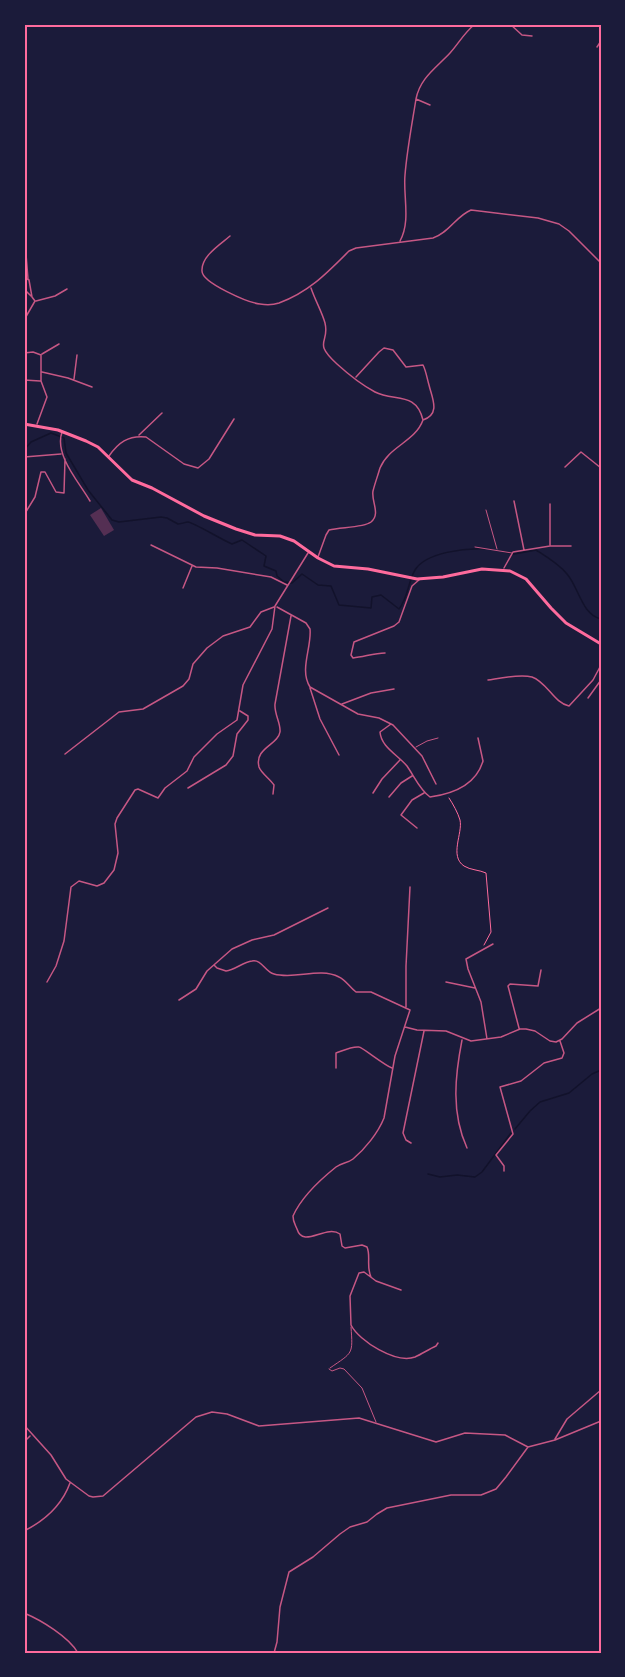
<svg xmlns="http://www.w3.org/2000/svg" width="625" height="1677" font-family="'Alegreya Sans',sans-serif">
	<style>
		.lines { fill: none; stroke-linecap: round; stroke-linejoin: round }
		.stream { stroke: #12122b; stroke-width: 1.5 }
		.building { fill: #542f53 }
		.path { stroke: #ff6b9d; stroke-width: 1 }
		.service { stroke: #c65784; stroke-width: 1 }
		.minor { stroke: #c65784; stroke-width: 1.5 }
		.primary { stroke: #ff6b9d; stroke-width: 3 }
		.neatline { fill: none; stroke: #ff6b9d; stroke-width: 2 }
	</style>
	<rect width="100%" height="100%" fill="#1b1b3a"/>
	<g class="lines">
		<path class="stream" d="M24 450 31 442 51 433 64 438 66 453 88 490 112 520 119 522 161 517 167 518 178 524C182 524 185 522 188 522 193 522 222 540 232 544L242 540 266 556 264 566 276 571 277 576 284 582 292 583 302 574 318 585 331 586 339 605 371 608 372 597 381 595 399 609C408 598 408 582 415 570 426 552 466 548 485 549
			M505 552 514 554 536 550C547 557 559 564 567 574 579 588 582 615 601 619
			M515 1129 530 1111 540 1102 569 1093 592 1074 601 1070
			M428 1174 440 1177 457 1175 475 1177 482 1172 511 1133"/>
	</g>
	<path class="building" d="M101 508 114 530 104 536 90 515Z"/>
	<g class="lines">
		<path class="path" d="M449 798C453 804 458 813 460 820 463 833 449 856 464 866 470 870 480 870 486 873L491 932 484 945"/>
		<path class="service" d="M486 510 497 549
			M475 547 512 553
			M416 747 427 741 438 738
			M330 1368C353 1352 353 1355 351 1327
			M329 1369 332 1371 340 1368 344 1369 362 1388 376 1422"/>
		<path class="minor" d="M510 24 522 35 532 36
			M597 47 601 41
			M430 105 416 99C420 78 436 68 450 53 459 43 464 33 475 24
			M230 236C221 244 201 256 202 271 202 283 249 303 260 304 266 305 273 305 279 303 309 292 327 273 349 251L356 248 433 238C449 233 456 216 471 210L538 218 559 224 569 231 601 263
			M400 241C411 221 403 196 405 175 407 150 412 124 416 99
			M26 254 28 279
			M24 277 29 280 32 297 35 301 24 320
			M311 288C315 300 322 312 325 323 330 344 312 341 337 364 348 374 362 385 375 392 394 402 416 391 423 420 415 442 389 446 380 468 378 475 375 483 373 491 371 501 381 514 371 522 363 528 340 527 329 530L326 535 318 557
			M24 289 31 296
			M36 301 55 296 67 289
			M24 353 33 352 41 355V381L47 397 37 424
			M42 354 59 344
			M42 372 68 378 92 387
			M356 377 379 352 384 348 393 350 406 367 423 365C426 371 427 378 429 385 432 398 441 414 423 420
			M74 379 77 355
			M24 380 40 381
			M62 432C54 455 79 482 90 501
			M139 435 162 413
			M109 456C118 443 128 435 146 437L184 464 198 468 209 459 234 419
			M24 457 61 454
			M565 467 581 452 601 468
			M514 501 524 550
			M24 515 35 497 41 472H45L56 492 64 493 65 459
			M151 545 196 567 217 568 271 577 287 585
			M550 545V504
			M504 568 513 552 550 546H571
			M183 588 192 566
			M277 607 306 623 310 629C312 647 299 670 310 687L358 714 379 718 393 725 422 756 436 784
			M385 653C374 653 364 657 353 658L351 655 354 642 394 626 399 622 412 586 420 579
			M488 680C501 678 519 674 532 677 547 682 554 703 569 706L593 680 601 665
			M310 688 320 719 339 755
			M588 698 601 680
			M342 704 371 693 394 689
			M391 724 380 732C381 747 398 755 407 766 414 776 420 790 430 797 452 794 476 785 483 761L478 738
			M65 754 119 712 143 709 183 686 189 679 193 664 207 648 223 636 250 627 261 612 274 607
			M188 788 226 765 233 756 237 734 248 720V716L240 711
			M373 793 382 779 400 760
			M273 794 274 785C270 779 261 773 259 767 254 748 278 745 280 732 281 723 274 714 275 704L291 616
			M389 797 401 783 412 776
			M417 828 401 815 412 800 424 793
			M214 965 217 968 226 971C235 970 243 962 252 961 262 959 265 972 274 974 295 980 319 967 339 977 346 980 349 987 356 992H371L410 1010 395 1056 384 1118C378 1133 365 1149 353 1159 348 1163 341 1163 336 1167 321 1179 301 1198 293 1216 293 1222 295 1224 297 1229 303 1249 326 1224 340 1234L342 1246 345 1248 362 1245 367 1247C371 1256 366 1266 371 1277
			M47 982 56 966 64 941 71 887 79 881 97 886 104 883 114 870 118 853 115 824 117 818 135 790 138 789 158 798 165 788 187 771 194 757 217 734 237 720 243 685 272 629 275 606 308 553
			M446 982 475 988
			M179 1000 196 989 207 971 232 949 252 940 274 935 328 908
			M406 1007V966L410 887
			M405 1027 417 1030 446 1031 471 1041 501 1037 520 1029H526L535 1031 550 1041 556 1042 562 1039 577 1023 601 1008
			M519 1028 508 986 510 984 538 986 541 970
			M487 1039 481 1002 468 969 466 959 493 944
			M462 1040C455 1076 451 1113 467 1148
			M336 1068V1053C342 1051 352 1046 359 1047 362 1047 384 1065 392 1068
			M411 1143 406 1140 403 1133 424 1031
			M504 1171V1166L496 1155 513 1134 500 1087 521 1081 544 1063 562 1058 564 1053 560 1041
			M401 1290 376 1281 364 1272 359 1273 350 1296 351 1325C359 1341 396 1364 415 1357 422 1354 429 1349 436 1346L438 1343
			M24 1425 51 1455 66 1479 89 1496 93 1497 103 1496 196 1417 212 1412 227 1414 259 1426 359 1418 436 1442 465 1433 505 1435 528 1447
			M555 1439 567 1419 601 1390
			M24 1442 30 1436
			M24 1531C44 1521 62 1505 70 1483
			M24 1613C41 1620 69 1637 78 1653
			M274 1653 277 1642 280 1607 289 1572 313 1557 340 1534 350 1527 367 1522 377 1514 387 1508 451 1495H481L496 1489 506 1477 528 1447 555 1440 601 1421"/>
		<path class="primary" d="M24 424 58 430 86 441 98 447 132 480 152 488 204 516 236 529 255 535 280 536 294 541 318 558 334 566 368 569 417 579 443 577 482 569 510 571 526 579 551 608 566 623 601 644"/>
	</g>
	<rect width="625" height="1677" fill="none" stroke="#1b1b3a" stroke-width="51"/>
	<rect x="26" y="26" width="574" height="1626" class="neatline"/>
</svg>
